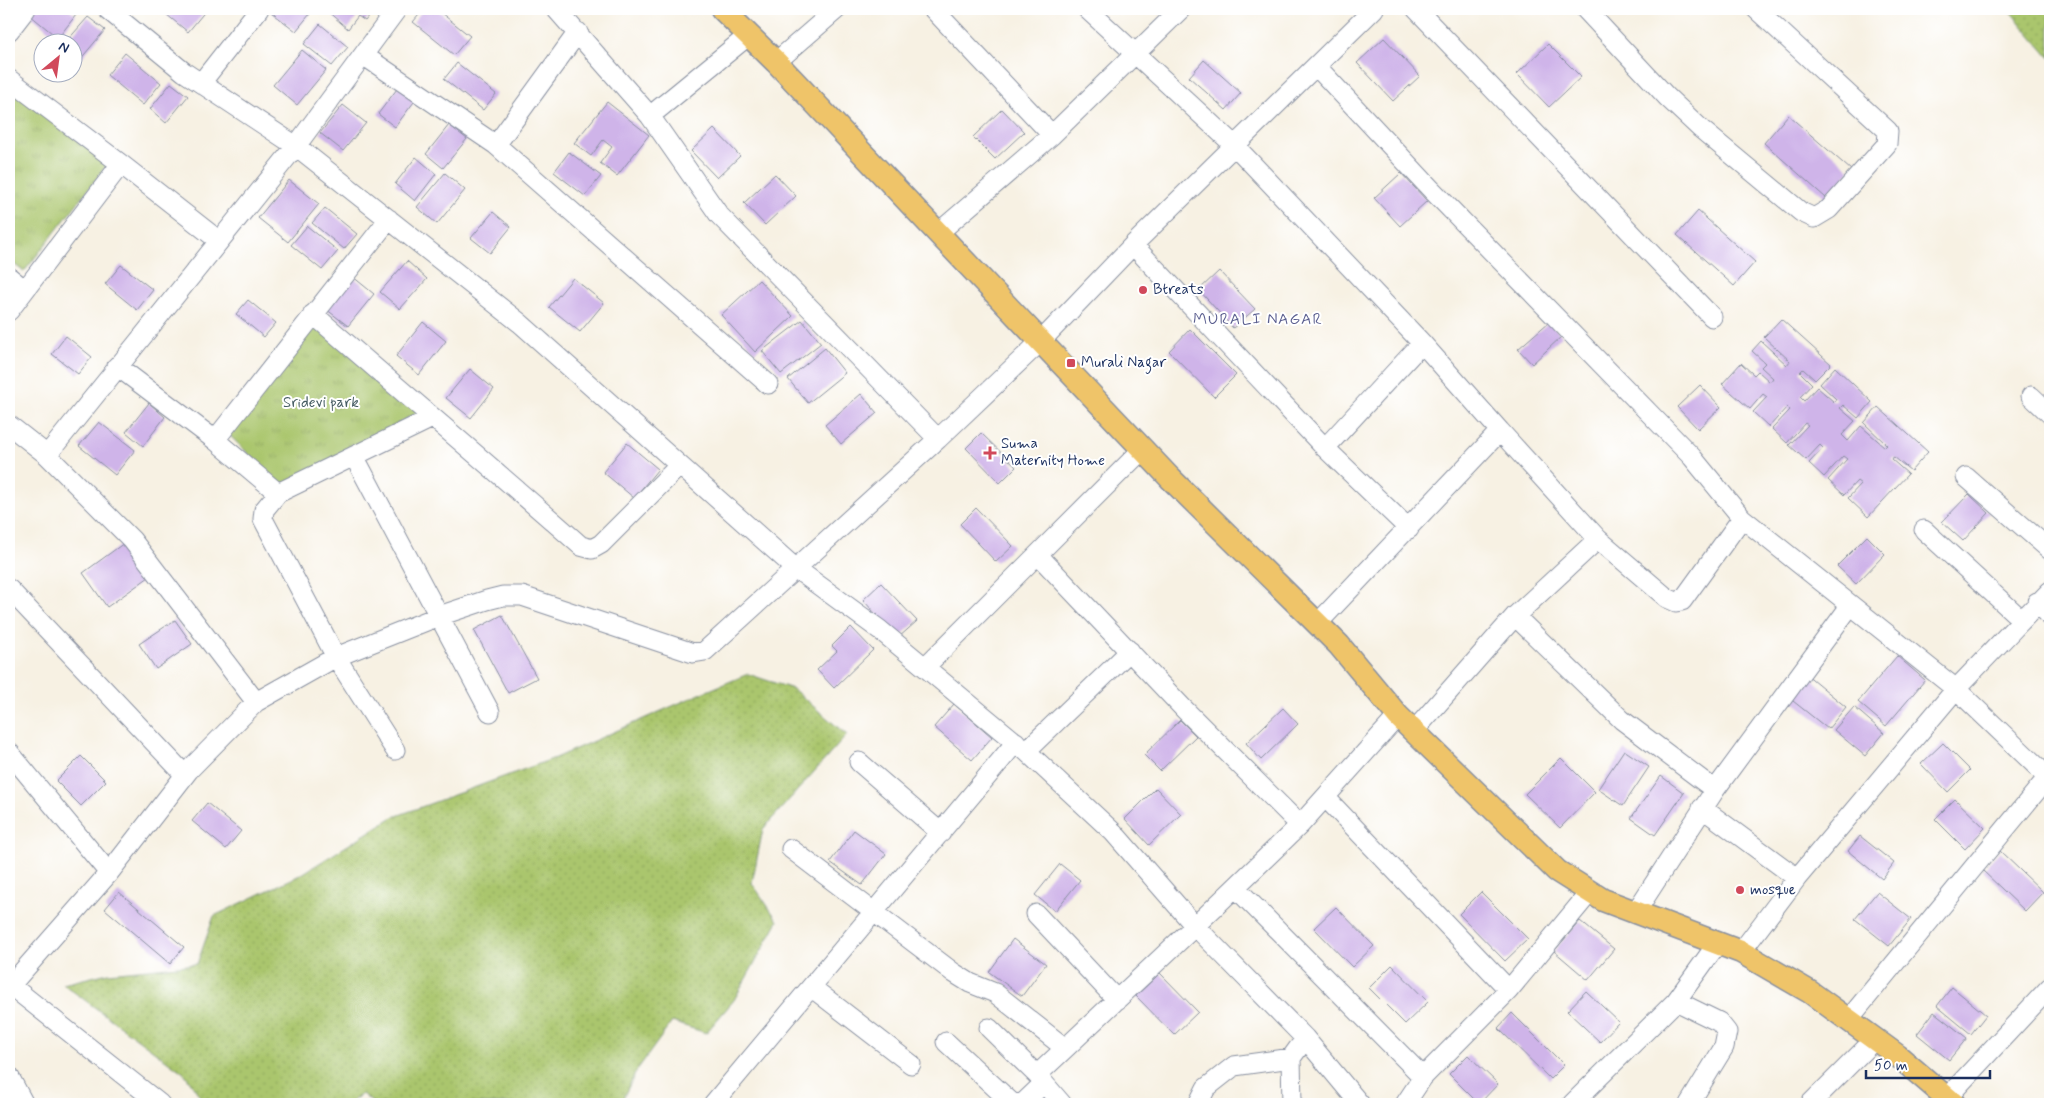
<svg xmlns="http://www.w3.org/2000/svg" width="2059" height="1113" font-family="Mynerve,sans-serif">
	<style>
		.grass { fill: url(#grass-dots); stroke: #627a66 }
		.park { fill: url(#park-tufts); stroke: #627a66 }
		.building { fill: #cfb4e9 }
		.lines { fill: none; stroke-linecap: round; stroke-linejoin: round }
		.minor-casing { stroke: #8990a0; stroke-width: 21 }
		.major-casing { stroke: #8990a0; stroke-width: 25 }
		.minor { stroke: #fff; stroke-width: 19 }
		.major { stroke: #efc469; stroke-width: 22 }
		.poi-dot { fill: #d1495b; stroke: #fff; stroke-width: 2 }
		.labels { text-anchor: middle; dominant-baseline: central; stroke-width: 4; stroke-linejoin: round; paint-order: stroke }
		.poi-label { font-size: 15px; fill: #1b2f5e; stroke: #fff; text-anchor: start }
		.park-label { font-size: 15px; fill: #465c62; stroke: #fff }
		.neighbourhood-label { font-size: 16px; letter-spacing: 1px; fill: #5a5e8f; stroke: #fff }
	</style>
	<defs>
		<pattern id="grass-dots" width="8" height="8" patternUnits="userSpaceOnUse" patternTransform="scale(1.25)"><rect width="8" height="8" fill="#aac66d"/><path d="M2 2h.1M6 6h.1" fill="none" stroke="#92aa61" stroke-width="1.8" stroke-linecap="round"/></pattern>
		<pattern id="park-tufts" width="24" height="20" patternUnits="userSpaceOnUse" patternTransform="scale(1.25)"><rect width="24" height="20" fill="#aac66d"/><path d="M3 7l-1-3M5 7V3M7 7l1-3M15 17l-1-3M17 17v-4M19 17l1-3" fill="none" stroke="#92aa61"/></pattern>
	</defs>
	<rect width="100%" height="100%" fill="#fff"/>
	<filter id="ink" filterUnits="userSpaceOnUse"><feTurbulence type="fractalNoise" baseFrequency=".02" numOctaves="2"/><feDisplacementMap in="SourceGraphic" scale="10" xChannelSelector="R" yChannelSelector="G"/><feConvolveMatrix kernelMatrix="1 2 1 2 8 2 1 2 1" color-interpolation-filters="sRGB"/></filter>
	<filter id="wash" filterUnits="userSpaceOnUse"><feTurbulence type="fractalNoise" baseFrequency=".0096" numOctaves="4" result="noise"/><feDisplacementMap in="SourceGraphic" scale="20" xChannelSelector="R" yChannelSelector="G"/><feGaussianBlur stdDeviation="1.12" result="paint"/><feColorMatrix in="noise" values="0 0 0 0 0 0 0 0 0 0 0 0 0 0 0 0 0 1.4 0 .05"/><feComposite in="paint" operator="in"/></filter>
	<g filter="url(#wash)">
		<rect width="100%" height="100%" fill="#f7f1e3"/>
		<path class="grass" d="M2008 9H2050V58Z
			M748 674 793 689 847 735 763 829 752 883 778 921 734 1000 706 1033 672 1022 637 1070 620 1104H374L362 1094 348 1104H205L185 1074 63 984 108 973 197 964 214 916 302 874 391 818 555 758 702 693Z"/>
		<path class="park" d="M9 87 108 164 24 272 9 260Z
			M313 324 419 412 282 486 228 434Z"/>
		<g id="blocks">
			<path class="building" d="M35 9H68L76 15 58 38 30 15Z
				M163 9H207L188 32 161 10Z
				M274 9H314L296 31 271 12Z
				M327 9H375L365 21 358 16 348 29 326 10Z
				M424 9H436L470 36 454 55 413 22Z
				M88 17 105 30 79 61 72 56V42H66Z
				M320 24 348 47 332 66 304 44Z
				M1384 38 1420 76 1393 101 1357 63Z
				M1548 44 1581 77 1549 107 1517 74Z
				M302 50 326 70 297 105 273 85Z
				M125 53 161 83 143 105 107 75Z
				M1204 60 1241 93 1226 110 1189 77Z
				M457 63 496 94 483 110 444 79Z
				M171 83 188 96 166 123 150 109Z
				M400 85 417 98 395 127 378 114Z
				M607 102 649 135 617 176 600 163 612 147 603 140 591 156 574 143Z
				M343 105 366 123 343 151 320 133Z
				M1002 109 1024 132 995 159 973 137Z
				M1788 115 1851 170 1826 198 1764 143Z
				M449 125 467 139 443 168 426 154Z
				M714 129 740 156 717 178 691 151Z
				M569 152 601 176 585 196 554 172Z
				M416 157 436 174 415 201 395 184Z
				M445 173 465 190 437 224 417 207Z
				M1401 173 1427 201 1400 226 1374 198Z
				M775 174 796 196 765 225 744 203Z
				M289 180 319 204 288 242 258 218Z
				M325 208 357 234 344 249 312 223Z
				M1698 211 1755 262 1734 286 1677 235Z
				M493 212 511 227 490 253 471 238Z
				M307 226 338 251 322 270 291 245Z
				M407 261 427 279 400 309 380 292Z
				M121 265 153 290 137 310 105 284Z
				M1219 271 1255 309 1233 328 1199 290Z
				M352 276 374 294 348 326 326 309Z
				M573 278 604 303 580 332 549 307Z
				M759 280 793 316 755 352 721 315Z
				M248 300 276 323 264 337 236 314Z
				M1781 319 1831 364 1815 380 1803 369 1800 372 1812 384 1800 397 1804 401 1817 387 1834 402 1836 399 1820 384 1835 367 1872 402 1858 418 1843 405 1840 408 1855 421 1842 435 1848 441 1861 426 1885 447 1887 445 1864 423 1878 407 1928 452 1911 471 1894 457 1891 459 1908 474 1868 517 1848 498 1861 484 1857 481 1844 495 1828 480 1847 459 1843 456 1824 477 1809 463 1823 448 1820 445 1806 460 1789 445 1808 425 1805 423 1787 443 1772 429 1790 410 1787 407 1769 427 1753 412 1767 397 1763 394 1750 409 1722 384 1741 363 1754 375 1758 371 1770 382 1773 378 1761 367 1765 363 1752 351 1761 341 1787 365 1790 361 1764 337Z
				M802 320 821 343 781 374 762 351Z
				M423 322 446 341 419 375 396 356Z
				M1549 322 1562 336 1532 364 1518 349Z
				M1190 329 1236 375 1214 397 1169 351Z
				M66 336 92 357 78 374 52 354Z
				M825 348 845 373 808 403 788 379Z
				M470 369 494 389 471 418 446 398Z
				M1700 385 1721 407 1698 429 1677 407Z
				M861 394 877 413 841 444 825 425Z
				M149 403 165 417 143 446 126 432Z
				M99 422 135 450 115 475 79 446Z
				M981 433 1016 467 1000 483 966 448Z
				M627 443 658 469 634 498 603 472Z
				M1969 494 1989 513 1963 541 1942 522Z
				M976 508 1013 546 996 562 960 524Z
				M1867 536 1885 554 1856 584 1837 566Z
				M124 543 149 577 107 607 83 573Z
				M881 583 917 621 898 638 863 600Z
				M502 615 537 678 508 693 474 630Z
				M175 620 192 644 156 669 139 644Z
				M851 627 873 650 834 688 817 670 837 651 832 646Z
				M1897 656 1925 680 1886 726 1858 702Z
				M1806 674 1846 707 1828 729 1788 697Z
				M954 704 992 737 972 760 934 727Z
				M1854 707 1884 733 1865 756 1834 730Z
				M1283 708 1298 724 1261 760 1246 743Z
				M1180 720 1196 736 1160 771 1144 755Z
				M1943 743 1970 770 1948 792 1921 764Z
				M1624 750 1649 767 1623 806 1598 789Z
				M81 756 106 781 81 806 56 781Z
				M1561 758 1595 792 1560 828 1525 794Z
				M1661 776 1684 793 1655 835 1631 818Z
				M1156 788 1181 814 1149 845 1125 819Z
				M1955 799 1985 828 1965 849 1935 819Z
				M207 803 241 831 226 849 192 821Z
				M854 830 886 854 862 885 830 862Z
				M1860 836 1894 863 1882 879 1848 851Z
				M2000 851 2043 892 2025 911 1982 870Z
				M1060 864 1080 880 1055 911 1035 895Z
				M119 892 184 947 170 964 105 909Z
				M1481 892 1528 939 1505 961 1459 914Z
				M1877 892 1911 919 1889 946 1855 919Z
				M1336 907 1374 946 1352 967 1314 928Z
				M1580 921 1614 949 1588 980 1554 951Z
				M1013 939 1046 964 1022 996 989 972Z
				M1392 965 1428 1002 1405 1024 1369 988Z
				M1160 973 1198 1012 1174 1035 1136 996Z
				M1952 987 1986 1015 1971 1034 1937 1006Z
				M1586 991 1619 1022 1600 1042 1567 1011Z
				M1934 1012 1967 1038 1949 1060 1917 1034Z
				M1512 1013 1564 1065 1550 1079 1498 1028Z
				M1468 1055 1498 1084 1479 1104 1449 1074Z"/>
		</g>
	</g>
	<g filter="url(#ink)">
		<use href="#blocks" fill-opacity="0" stroke="#8990a0" stroke-width="1"/>
		<g class="lines">
			<defs>
				<path id="minor" d="M107 9 184 72 296 146 520 323 795 568 880 630 1026 751 1113 832 1195 926 1300 825
					M556 9 650 116 719 215 938 439
					M933 9 1052 135 1181 9
					M1087 9 1235 146 1422 343 1500 431 1317 624
					M1416 9 1712 317
					M1585 9 1667 97 1701 129 1801 212 1814 218 1829 209 1887 144 1888 131 1756 9
					M9 31 26 9
					M363 55 496 145 768 384
					M776 62 837 9
					M1317 67 1430 188 1692 457 1742 518 1956 689 2050 779
					M9 79 121 164 9 311
					M201 83 259 9
					M650 116 749 35
					M496 145 578 32
					M121 164 218 240
					M938 233 1052 135
					M1133 245 1325 448 1409 529
					M9 277 25 290
					M313 314C402 392 493 468 581 546L592 549 601 544 679 466
					M117 366 215 440 278 493 432 418
					M2031 396 2050 414
					M9 425 47 455 132 540 256 702
					M1500 431 1598 539 1667 598 1676 602 1682 601 1742 518
					M215 440 389 219
					M1325 448 1422 343
					M47 455 296 146 397 9
					M354 456 490 712
					M1966 477 2050 550
					M278 493 264 510 263 519 336 657 395 750
					M1924 530 2021 619
					M1038 555 1184 709 1300 825 1398 716
					M9 589 185 775
					M2037 602 2050 616
					M1515 616 1622 720 1715 790
					M925 667 1143 449
					M1414 731 1515 616 1598 539
					M1026 751 1130 651
					M9 752 109 873
					M859 762 941 833
					M1326 798 1509 990
					M1702 808 1797 878
					M791 849 954 973 970 983 995 993 1065 1048
					M1236 888 1423 1077
					M1635 913 1715 790 1850 606
					M1036 914 1117 1000
					M1741 952 1797 878 1956 689 2050 591
					M10 985 160 1104
					M9 987 109 873 189 770 256 702 336 657 439 616 487 600 503 596H522L693 653 705 651 938 439 1041 341 1133 245 1374 9
					M811 987 911 1064
					M1676 1001 1719 1022 1727 1032 1724 1047 1689 1104
					M1848 1020 2048 777
					M989 1028 1037 1075 1062 1104
					M946 1042 1012 1103 1022 1104 1044 1083
					M1037 1075 1195 926 1305 1038 1360 1104
					M9 1076 24 1104
					M713 1104 1016 742
					M1198 1104 1206 1088 1234 1066 1291 1058
					M1292 1104 1291 1058 1299 1047
					M1405 1104 1423 1077 1509 990 1590 892
					M1572 1104 1676 1001 1717 944
					M1810 1104 1875 1039
					M1941 1104 2050 987"/>
				<path id="major" d="M722 9 776 62 1170 478 1339 645 1398 716 1557 871 1603 900 1741 952 1810 992 1898 1056 1954 1104"/>
			</defs>
			<use href="#minor" class="minor-casing"/>
			<use href="#major" class="major-casing"/>
			<use href="#minor" class="minor"/>
			<use href="#major" class="major"/>
		</g>
	</g>
	<g class="poi-dot">
		<circle cx="1143" cy="290" r="5"/>
		<rect x="1066" y="358" width="10" height="10" rx="2.5"/>
		<path d="M987.5 445.5h5v5h5v5h-5v5h-5v-5h-5v-5h5z"/>
		<circle cx="1740" cy="890" r="5"/>
	</g>
	<g class="labels">
		<g class="poi-label">
			<text x="1153" y="290">Btreats</text>
			<text x="1081" y="363">Murali Nagar</text>
			<text x="1001" y="444">Suma<tspan x="1001" dy="17">Maternity Home</tspan></text>
			<text x="1750" y="890">mosque</text>
		</g>
		<g class="park-label">
			<text x="321" y="403">Sridevi park</text>
		</g>
		<g class="neighbourhood-label">
			<text x="1258" y="319">MURALI NAGAR</text>
		</g>
	</g>
	<rect width="2059" height="1113" fill="none" stroke="#fff" stroke-width="30"/>
	<g transform="translate(58 58) rotate(29)"><circle r="24" fill="#ffffff" stroke="#a4acbf"/>
	<path d="M0-4L9 19L0 12L-9 19Z" fill="#d1495b"/>
	<text y="-8" font-size="14" font-weight="bold" text-anchor="middle" fill="#1b2f5e">N</text>
	</g>
	<path d="M1866 1070v8h124v-8" fill="none" stroke="#1b2f5e" stroke-width="2.5"/>
	<text x="1874" y="1070" font-size="15" fill="#1b2f5e" stroke="#ffffff" stroke-width="4" paint-order="stroke">50 m</text>
</svg>
